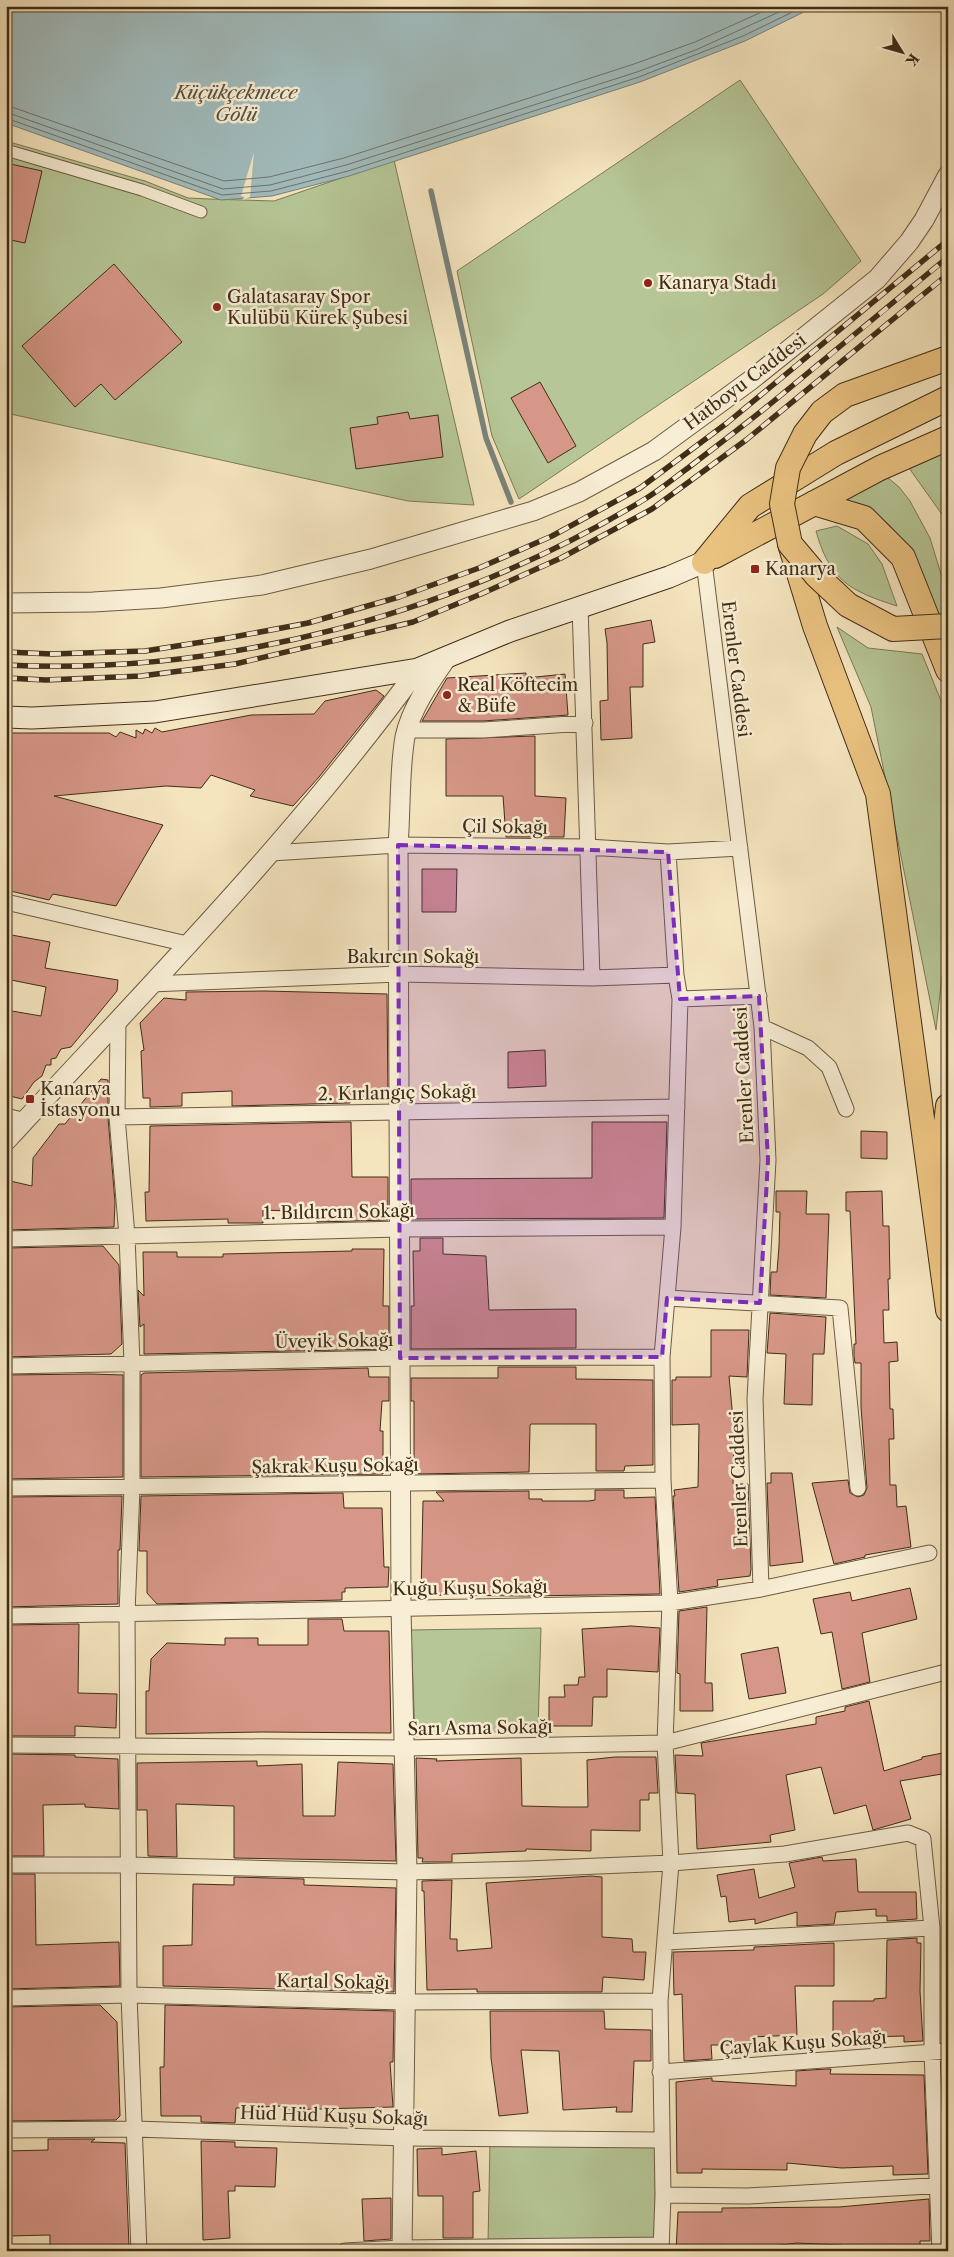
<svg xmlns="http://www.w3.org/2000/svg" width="954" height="2257" font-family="'Libre Caslon Text',serif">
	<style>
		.green { fill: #b6c696; stroke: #7b7a57 }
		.water { fill: #a1bcbd; stroke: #7a837b }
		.pier { fill: #f5e5bf }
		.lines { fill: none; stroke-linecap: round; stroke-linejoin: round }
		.shore { stroke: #70746a; stroke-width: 1 }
		.stream { stroke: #7a837b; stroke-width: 5.5 }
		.building { fill: #d79788; stroke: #402d18 }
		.pedestrian-casing { stroke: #6d5b42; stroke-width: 13 }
		.minor-casing { stroke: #6d5b42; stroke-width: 17 }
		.tertiary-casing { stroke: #6d5b42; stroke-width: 21 }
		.secondary-casing { stroke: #402d18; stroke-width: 23 }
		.primary-casing { stroke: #402d18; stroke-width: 26 }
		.pedestrian { stroke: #f8eed5; stroke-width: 11 }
		.minor { stroke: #f8eed5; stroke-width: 15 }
		.tertiary { stroke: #f8eed5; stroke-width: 19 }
		.secondary { stroke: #f8eed5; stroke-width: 21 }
		.primary { stroke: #eac280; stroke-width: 24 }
		.rail-casing { stroke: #402d18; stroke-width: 5.5 }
		.rail { stroke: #f8eed5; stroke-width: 4; stroke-dasharray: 11; stroke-linecap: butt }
		.primary-bridge-casing { stroke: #402d18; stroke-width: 26; stroke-linecap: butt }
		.primary-bridge { stroke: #eac280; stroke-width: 24 }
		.marked { fill: #7b2cbf; fill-opacity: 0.2; stroke: #7b2cbf; stroke-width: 4; stroke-dasharray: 10 6; stroke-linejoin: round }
		.poi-dot { fill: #8f2418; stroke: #f8eed5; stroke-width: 2 }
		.labels { text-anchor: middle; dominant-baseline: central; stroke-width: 5; stroke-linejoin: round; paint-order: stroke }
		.poi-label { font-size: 18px; fill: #402d18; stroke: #f8eed5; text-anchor: start }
		.street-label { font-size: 18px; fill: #402d18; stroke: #f8eed5 }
		.water-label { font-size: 19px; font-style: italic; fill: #585141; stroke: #f8eed5 }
	</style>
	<rect width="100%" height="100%" fill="#f5e5bf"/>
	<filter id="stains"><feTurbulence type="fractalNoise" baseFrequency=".004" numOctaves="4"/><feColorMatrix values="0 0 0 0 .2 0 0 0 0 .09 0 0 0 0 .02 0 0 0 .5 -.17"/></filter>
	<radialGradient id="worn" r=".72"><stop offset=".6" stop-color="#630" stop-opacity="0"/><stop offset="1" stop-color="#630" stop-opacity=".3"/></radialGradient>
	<path class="green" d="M740 80 861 261 823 294 519 499 492 436 457 271Z
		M6 141 145 181 188 198 209 199 274 201 394 160 474 505 408 501 6 413Z
		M948 451V523L909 468Z
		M887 477 899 487 910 501 930 538 948 597V644L903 542C885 516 871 510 843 499Z
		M837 526 868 544 882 564 897 606C850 591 830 581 816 531Z
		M837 627 868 648 922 654 946 713 948 723V921L936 1030 871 707Z
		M541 1628 538 1730 415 1736 411 1630Z
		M490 2142 655 2143 657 2241 488 2243Z"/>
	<path class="water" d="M6 6H816L745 41 640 82 349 176 272 196 221 200 6 123Z"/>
	<path class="pier" d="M254 152 250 197 243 200 244 197 241 196Z"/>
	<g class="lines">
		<path class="shore" d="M6 105 224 181 269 177 344 158 634 64 695 42 775 6
			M6 112 223 189 270 185 346 165 637 72 698 49 792 6
			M6 118 222 195 271 191 348 171 639 77 743 36 805 6"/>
		<path class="stream" d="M431 191 486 438 511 502"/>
	</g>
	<path class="building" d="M6 163 42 171 25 243 6 239Z
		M114 264 182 342 115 400 101 384 75 407 22 346Z
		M540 382 576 446 548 463 511 398Z
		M408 412 410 419 438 415 443 457 356 469 350 428 378 424 377 417Z
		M651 620 655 642 643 644V687H630L632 738 601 740 600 701 608 700 607 643 605 629Z
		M526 673V678L565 674 568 715 483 721H422L447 678Z
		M376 690 384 696 319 777 293 806 250 796 255 790 211 775 201 788 166 786 54 796 163 825 116 906 53 894 49 900 6 890V733H109L116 737 120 732 136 738V730L143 734 145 729 152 733 155 728 162 732 251 715 314 714 325 701Z
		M535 736V796L566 798 564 837H506L503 796H446V739Z
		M422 869H457L456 912H422Z
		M6 934 50 942 45 968 118 980 117 991 71 1047 61 1049 56 1058 51 1059V1065H46L42 1076 34 1082 22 1099 6 1095V1010L41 1016 46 987 6 979Z
		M265 991 387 994 388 1097H350V1103L232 1106V1091L182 1093V1106L150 1107V1098H143L141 1051 144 1050 140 1023 164 998 186 1000V992Z
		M545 1050 546 1086 508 1088V1052Z
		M101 1079 108 1080V1118L115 1202 114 1227 6 1230V1180L32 1186 33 1158 59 1124H65Z
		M351 1122 352 1177H388V1220L317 1222V1212L263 1210V1223H228V1219L146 1221 145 1192H149L150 1126Z
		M592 1122H667L664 1218 411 1219V1179L592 1178Z
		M861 1131 887 1132V1159L861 1158Z
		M776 1191H807L806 1214H829L826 1298 770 1295 771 1272H777L779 1246 780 1212H776Z
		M882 1191 883 1226H889L890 1279H888L889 1310H883L884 1343 897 1342 898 1361 889 1362 890 1409H893L894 1439H889L890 1485H896L897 1507 906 1506 911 1547 865 1555V1557L834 1564 812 1483 848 1480 850 1493 858 1497 864 1495 867 1488 861 1407V1363H855L854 1356V1344H856L850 1211H846V1192Z
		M420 1238H443V1254L486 1256 489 1310 576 1309V1348L411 1349V1306H414L413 1251H420Z
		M103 1246 119 1265 122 1344 111 1354 6 1357V1248Z
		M352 1249H384L383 1306H389V1349L144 1354V1324L140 1327 138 1290 144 1296 143 1252H177V1257H223V1254L352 1251Z
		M770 1313 826 1317 824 1354H813L812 1405 784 1404 786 1354 767 1353Z
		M711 1330H749L747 1377 729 1376 734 1430 733 1484H748L751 1569 750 1576 717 1580 718 1586 679 1592 673 1496H675L674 1490 698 1487 699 1424 672 1425V1380H676V1377H711Z
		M498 1367H576V1379L653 1380V1465L625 1466 624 1471H596V1424H531L530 1425 529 1472 419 1474 414 1469V1401H411V1378H498Z
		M368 1368 369 1377H389V1401H382L380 1431H383V1474L141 1477V1375L144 1373Z
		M91 1374 123 1375V1477L6 1479V1375Z
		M771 1473H792L803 1562 770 1566 767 1483H771Z
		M595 1490H624V1498L655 1497 660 1594 524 1596 421 1595 423 1501H444L436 1492 529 1491V1499H542V1501H589L595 1500Z
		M343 1493 344 1508H382L384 1567H389L388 1587 345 1588V1592H342V1600L157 1604 147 1593V1551H139L141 1496Z
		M122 1496 120 1550H118V1604L6 1607V1497Z
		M910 1588 917 1619 862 1633 870 1682 842 1689 832 1632 821 1634 813 1599 850 1592 852 1601Z
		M707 1607 705 1683H712L713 1711H680V1674L677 1673 679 1611Z
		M308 1619H342L344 1631H389L391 1733 262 1732 146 1734V1691H149L151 1659 167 1643 225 1645V1638H258V1645H308Z
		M79 1624 78 1693 117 1694 116 1728 75 1726V1736H6V1625Z
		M631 1626 660 1628 658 1672 607 1669V1697H593L592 1726H549V1697H565L564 1685H578L579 1677H585L582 1629Z
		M778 1647 786 1693 749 1699 741 1654Z
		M869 1701 884 1771 922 1759V1757L948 1752V1773L900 1781 911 1819 873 1830 866 1805 834 1814 821 1767 786 1775 795 1830 770 1835 771 1842 697 1849 695 1794 677 1793 675 1755 703 1756 701 1743 816 1724V1717L845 1711V1707Z
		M6 1754 75 1755V1757L118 1759 119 1809 85 1807V1804L43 1805 44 1856H6Z
		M615 1757H656L658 1793H649V1800H640V1831L591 1830V1851L526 1849V1851L452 1854V1862H422L423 1858H418L416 1758 437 1759 436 1761 521 1758 522 1806 563 1807H588L587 1760Z
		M257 1761V1766L302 1764 303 1816H335L338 1762 393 1764 396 1861 234 1858V1806L176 1804 177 1857 148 1856 147 1810H137V1763Z
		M822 1857 823 1861 856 1859 858 1892H916L917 1919 887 1921V1916H876V1909L836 1912 834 1924 797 1926V1912L755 1924V1919L729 1922 726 1896 721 1897 717 1875 754 1869 759 1898 795 1887 789 1863Z
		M6 1874H35L36 1945 119 1942 120 1986 6 1989Z
		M591 1876 602 1877V1937L632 1939 633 1952H646L644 1980 603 1977 602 1992H477V1989L427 1990 424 1891H422V1881L452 1880 450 1939H457V1951L492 1948 486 1883Z
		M234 1877 304 1879V1885L396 1888 394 1992 163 1986V1946L192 1945 193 1884 234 1885Z
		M917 1938V1943H921L920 1991 923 2041 904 2042V2036L865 2037V2042L833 2043V2001H874V1999L886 1998 887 1940Z
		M834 1943V1986H795L797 2035 751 2037V2045H711L712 2059 684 2061 682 1994 674 1995 673 1952 754 1950V1947Z
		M100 2005 117 2022 120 2116 116 2120 10 2121V2060H6V2007Z
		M165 2005 394 2011 393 2062H390L393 2107 282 2110V2106L236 2108 235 2123 201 2122V2116H161L160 2067H164Z
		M490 2011H604L605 2029 651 2030V2061H634L632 2112H616L617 2107 563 2110 559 2051 521 2050 528 2113 499 2116 491 2058Z
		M826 2069H831L830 2074 924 2075 928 2174 893 2175V2166L842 2168 787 2163V2170L702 2169V2173H677L676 2082 712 2078V2081L796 2086V2071Z
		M942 2076H948V2174H946Z
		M48 2139H95L91 2142 125 2143 129 2247 50 2246V2235L8 2236 6 2151 48 2150Z
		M201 2141 235 2142V2147L277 2148 275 2187 235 2186V2191H228L230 2238 203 2240Z
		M442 2148V2155L476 2151 480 2191 473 2192V2238H443V2196H418L417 2149Z
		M391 2198V2239L364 2241 362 2199Z
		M929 2199 930 2241H920V2251H861V2247L842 2248V2245L797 2243 739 2250 676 2251 678 2212H722V2208L839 2207Z"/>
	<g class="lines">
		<defs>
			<path id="pedestrian" d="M6 150 142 190 201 212"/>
			<path id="minor" d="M704 562 762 1027 768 1160 755 1399 761 1589
				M580 606 592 978
				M408 730H483L585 723
				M271 853 398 845 588 847 668 852 740 848
				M6 902 187 944
				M150 984 399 974 592 978 676 975
				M680 999 759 996
				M118 1019 117 1117 127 1236 132 1363V1488L127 1613 129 1995 139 2251
				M762 1027 808 1048 829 1067 846 1109
				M6 1116 25 1121
				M117 1117 677 1107
				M6 1239 399 1229 673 1227
				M667 1298 840 1308 858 1488
				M6 1366 400 1358 662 1357
				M6 1488 663 1480
				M6 1616 670 1603 761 1589 929 1553
				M6 1745 405 1748 665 1743 946 1672
				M6 1865H128L407 1872 527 1869 671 1863 785 1854 908 1833 923 1839 932 1928V2053L940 2251
				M666 1942 932 1928
				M6 1998 129 1995 406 2002 660 2001
				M660 2072 948 2051
				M6 2130 135 2129 405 2138 660 2140
				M663 2195 748 2196 948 2185
				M345 2251 402 2248 661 2245
				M661 2251 663 2195 660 2001 671 1863 665 1743 670 1603 663 1480 662 1357 673 1227 680 999 676 975 668 852"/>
			<path id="tertiary" d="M6 603 93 602 161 598 262 585 371 559 533 511 579 492 654 451 751 380 877 279 909 242 924 220 948 175
				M6 1141C147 988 295 838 418 669
				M402 2251 407 1872 401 1608 398 845C401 810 399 771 405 737 411 708 432 679 448 656"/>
			<path id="secondary" d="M6 717 32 718 155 712 418 669 510 631 669 577 704 562"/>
			<path id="primary" d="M814 503 864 518 903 557 948 670
				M790 544 815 626 878 794 948 1310
				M715 556 880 468 948 438
				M704 562 750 506 836 453 948 398
				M940 1180 948 1106"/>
		</defs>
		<use href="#pedestrian" class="pedestrian-casing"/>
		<use href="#minor" class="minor-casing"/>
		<use href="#tertiary" class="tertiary-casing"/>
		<use href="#secondary" class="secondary-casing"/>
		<use href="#primary" class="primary-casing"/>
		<use href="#pedestrian" class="pedestrian"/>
		<use href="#minor" class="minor"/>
		<use href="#tertiary" class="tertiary"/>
		<use href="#secondary" class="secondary"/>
		<use href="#primary" class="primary"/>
		<defs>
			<path id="rail" d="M6 652 52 654 145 651 228 638 308 623 399 597 479 568 552 536 640 488 727 423 948 240
				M6 665C225 676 458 613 645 499 660 490 674 478 688 468 719 444 750 421 780 396 836 350 892 304 948 257
				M6 678 46 680 141 676 235 664 413 622 481 594 561 558 652 509 746 440 948 274"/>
		</defs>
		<use href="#rail" class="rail-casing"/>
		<use href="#rail" class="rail"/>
		<defs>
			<path id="primary-bridge" d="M948 358 845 395 822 412 805 434 788 468 782 504 790 544 817 576 848 605 893 629 948 626"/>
		</defs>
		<use href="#primary-bridge" class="primary-bridge-casing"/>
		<use href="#primary-bridge" class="primary-bridge"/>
	</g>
	<path class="marked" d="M398 845 668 852 680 999 759 996 768 1160 760 1303 667 1298 662 1357 400 1358Z"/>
	<g class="poi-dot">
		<circle cx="648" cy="283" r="5"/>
		<circle cx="217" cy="307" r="5"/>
		<rect x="750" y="564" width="10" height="10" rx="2.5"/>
		<circle cx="447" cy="695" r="5"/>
		<rect x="25" y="1094" width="10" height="10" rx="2.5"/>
	</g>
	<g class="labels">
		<g class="poi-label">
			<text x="658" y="283">Kanarya Stadı</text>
			<text x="227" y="297">Galatasaray Spor<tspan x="227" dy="21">Kulübü Kürek Şubesi</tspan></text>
			<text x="765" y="569">Kanarya</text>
			<text x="457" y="685">Real Köftecim<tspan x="457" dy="21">&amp; Büfe</tspan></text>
			<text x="40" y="1089">Kanarya<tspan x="40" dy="21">İstasyonu</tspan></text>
		</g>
		<g class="street-label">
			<text transform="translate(745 382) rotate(-37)">Hatboyu Caddesi</text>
			<text transform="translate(736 669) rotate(83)">Erenler Caddesi</text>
			<text transform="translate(505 827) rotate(1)">Çil Sokağı</text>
			<text x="413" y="957">Bakırcın Sokağı</text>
			<text transform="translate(744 1075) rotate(-93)">Erenler Caddesi</text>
			<text transform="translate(397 1093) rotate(-1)">2. Kırlangıç Sokağı</text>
			<text transform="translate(339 1212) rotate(-1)">1. Bıldırcın Sokağı</text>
			<text transform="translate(334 1341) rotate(-1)">Üveyik Sokağı</text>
			<text transform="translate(335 1466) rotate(-1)">Şakrak Kuşu Sokağı</text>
			<text transform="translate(739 1479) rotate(-92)">Erenler Caddesi</text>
			<text transform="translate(470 1588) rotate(-1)">Kuğu Kuşu Sokağı</text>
			<text transform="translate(480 1728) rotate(-1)">Sarı Asma Sokağı</text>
			<text transform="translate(333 1982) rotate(1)">Kartal Sokağı</text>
			<text transform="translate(803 2043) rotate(-4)">Çaylak Kuşu Sokağı</text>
			<text transform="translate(334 2116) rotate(2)">Hüd Hüd Kuşu Sokağı</text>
		</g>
		<g class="water-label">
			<text x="236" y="92">Küçükçekmece<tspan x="236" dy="22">Gölü</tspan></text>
		</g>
	</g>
	<rect width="954" height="2257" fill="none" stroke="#f5e5bf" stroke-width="25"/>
	<rect x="8" y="8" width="939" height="2242" fill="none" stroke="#402d18" stroke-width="2.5"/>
	<rect x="12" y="12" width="929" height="2232" fill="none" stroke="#402d18"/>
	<g transform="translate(902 52) rotate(127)" stroke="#f8eed5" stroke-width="4" paint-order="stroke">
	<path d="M0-4L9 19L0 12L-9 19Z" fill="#402d18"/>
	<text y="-8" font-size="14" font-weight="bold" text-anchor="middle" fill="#402d18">K</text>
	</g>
	<rect width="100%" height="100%" filter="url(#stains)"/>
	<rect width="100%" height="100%" fill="url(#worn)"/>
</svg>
